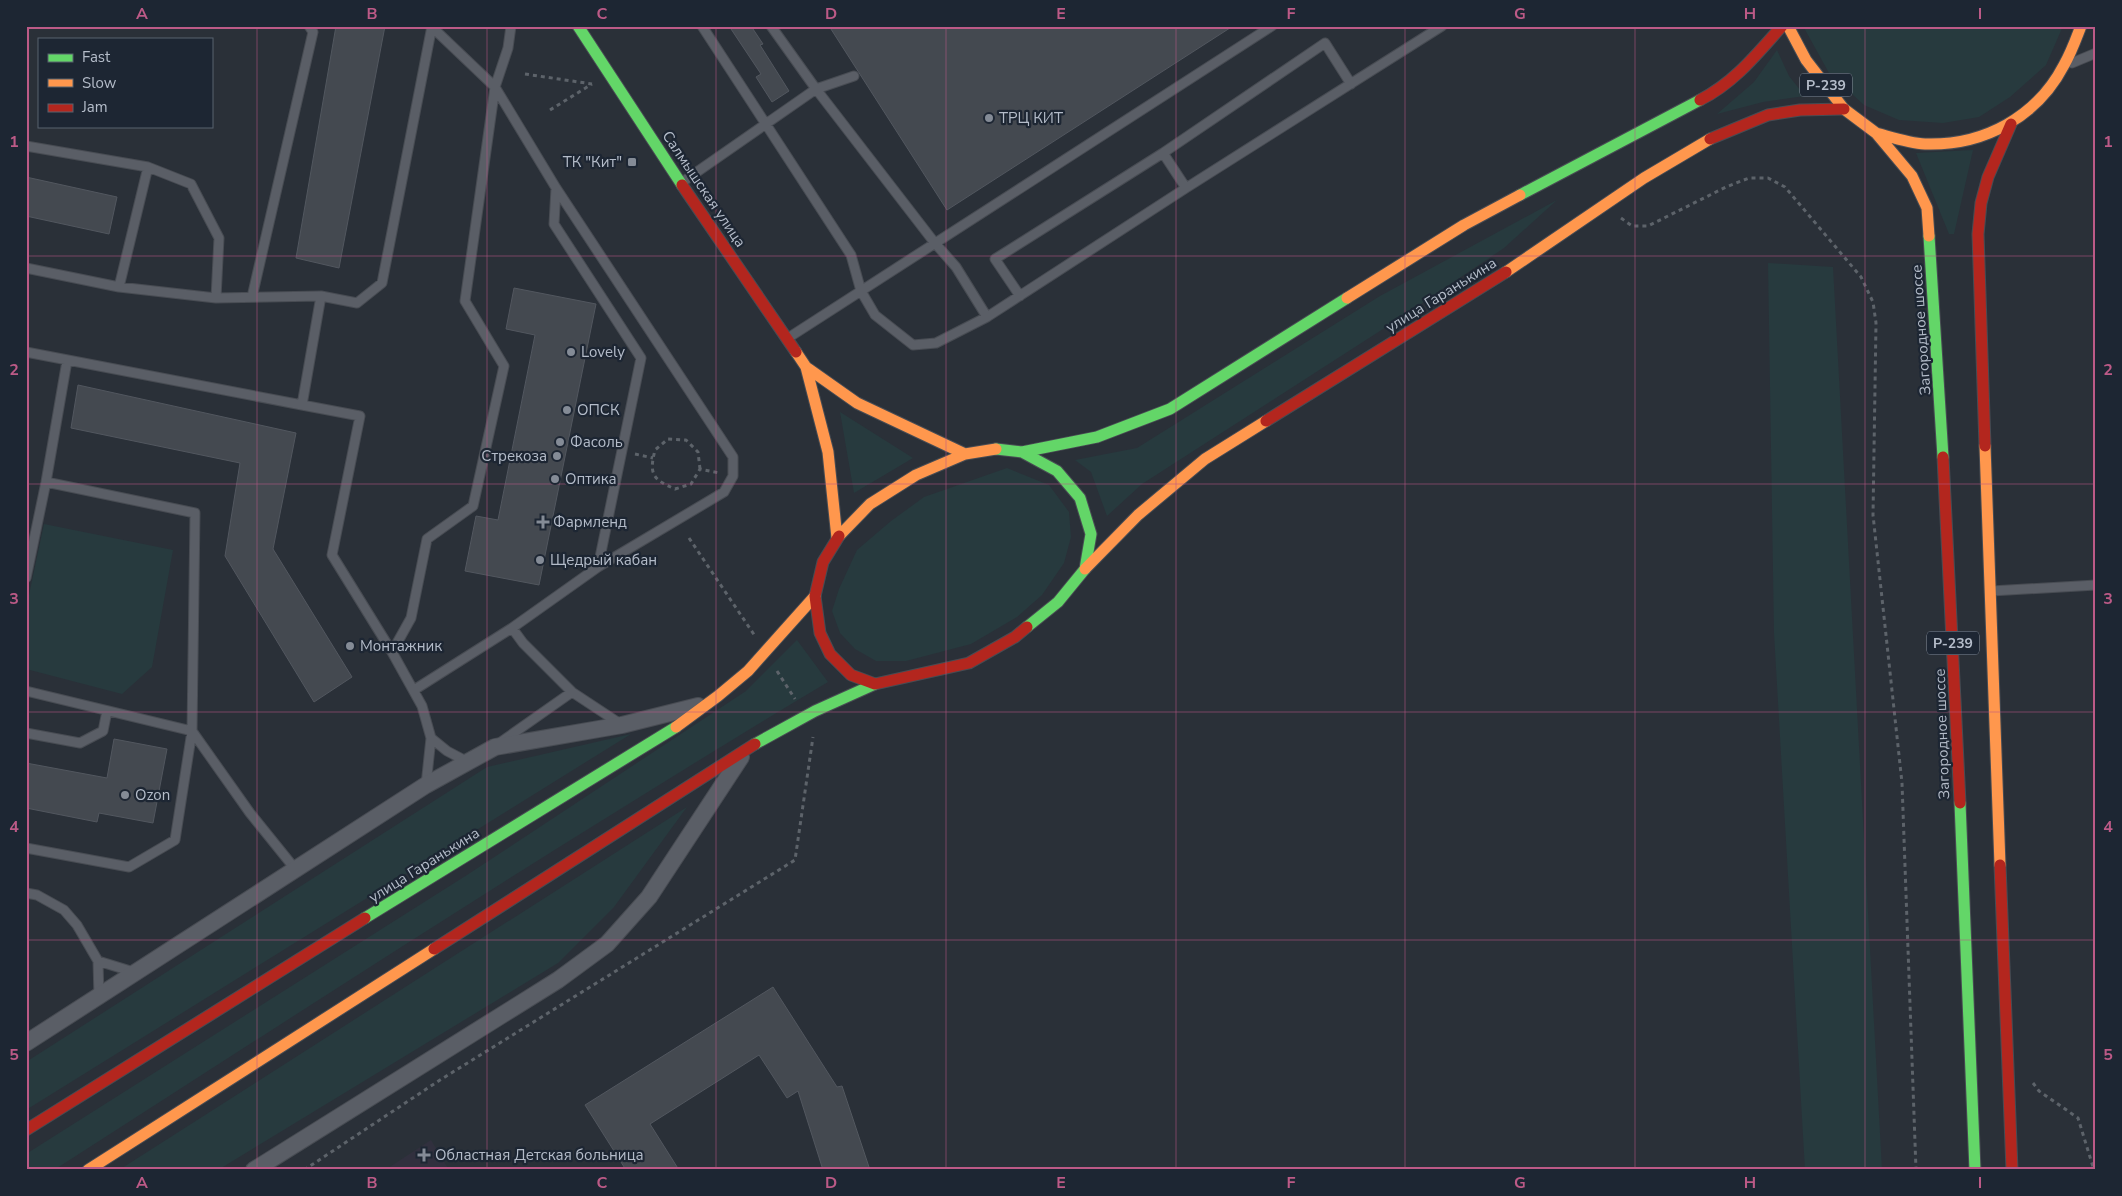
<svg xmlns="http://www.w3.org/2000/svg" width="2122" height="1196" font-family="'Nunito Sans',sans-serif">
	<style>
		.medical { fill: #31303e }
		.green { fill: #273a3e }
		.building { fill: #444950; stroke: #52575f }
		.lines { fill: none; stroke-linecap: round; stroke-linejoin: round }
		.lane-casing { stroke: #484c53; stroke-width: 11 }
		.street-casing { stroke: #484c53; stroke-width: 18 }
		.fast-casing { stroke: #484c53; stroke-width: 13 }
		.slow-casing { stroke: #484c53; stroke-width: 13 }
		.jam-casing { stroke: #484c53; stroke-width: 13 }
		.path { stroke: #5d636a; stroke-width: 3; stroke-dasharray: 4 4; stroke-linecap: butt }
		.lane { stroke: #5a5e66; stroke-width: 9 }
		.street { stroke: #5a5e66; stroke-width: 16 }
		.fast { stroke: #63d668; stroke-width: 11 }
		.slow { stroke: #ff974d; stroke-width: 11 }
		.jam { stroke: #b3261e; stroke-width: 11 }
		.grid { fill: none; stroke: #bc5a87; stroke-width: 1; stroke-opacity: 0.55 }
		.poi-dot { fill: #848b96; stroke: #1d2633; stroke-width: 2 }
		.labels { text-anchor: middle; dominant-baseline: central; stroke-width: 4.5; stroke-linejoin: round; paint-order: stroke }
		.shield { fill: #1d2633; stroke: #878f9c; stroke-width: 1 }
		.shield-label { font-size: 14px; font-weight: bold; fill: #b4bcc9 }
		.poi-label { font-size: 15px; fill: #b4bcc9; stroke: #1d2633; text-anchor: start }
		.street-label { font-size: 15px; fill: #b4bcc9; stroke: #1d2633 }
		.neatline { fill: none; stroke: #bc5a87; stroke-width: 2 }
		.grid-label { font-size: 16px; text-anchor: middle; font-weight: bold; fill: #bc5a87 }
	</style>
	<rect width="100%" height="100%" fill="#2a3038"/>
	<path class="medical" d="M431 1140 449 1170H385Z"/>
	<path class="green" d="M1803 26H2063L2046 65 2010 97 1979 117 1943 123 1899 120 1864 105 1829 73Z
		M1777 50 1789 76 1805 96 1763 102 1717 114 1754 82Z
		M1973 150 1954 234H1949L1916 153Z
		M1557 200 1504 248 1397 320 1142 484 1107 516 1091 472 1075 460 1137 448 1380 296Z
		M1768 263 1833 267 1882 1170H1805L1774 633Z
		M840 412 913 458 854 493Z
		M1007 468 1049 485 1069 512 1071 537 1064 563 1042 595 1017 617 971 644 906 661H876L855 649 840 633 832 611 839 589 857 550 891 521 924 497Z
		M44 524 173 550 152 667 122 694 26 669V609Z
		M797 640 828 682C566 839 311 1005 54 1170H26V1154L467 875 746 691Z
		M631 734 26 1110V1062L487 767Z
		M687 807 614 907 558 963 218 1170H119Z"/>
	<path class="building" d="M336 26H385L339 268 296 258Z
		M729 26H751L763 44 760 45 789 91 772 102 756 77 761 74Z
		M829 26H1233L947 210Z
		M26 177 117 197 109 234 26 216Z
		M514 288 596 304 539 585 465 571 476 516 498 520 535 335 506 329Z
		M78 385 296 433 273 549 352 677 314 702 225 556 240 463 71 428Z
		M114 739 167 749 153 823 99 813 97 822 26 808V763L107 778Z
		M773 987 837 1087 842 1086 870 1170H823L798 1091 787 1098 759 1055 650 1124 679 1170H626L585 1105Z"/>
	<g class="lines">
		<defs>
			<path id="lane" d="M702 26 851 255 861 291 875 315 913 345 936 343 987 317
				M771 26 816 89 934 242 956 267 987 317 1186 188 1442 26
				M432 27 495 87 556 188 733 457V476L724 492 598 567 512 628 523 643 572 692 622 725
				M2072 63 2096 53
				M26 146 148 167 191 184 219 238 216 298
				M1163 153 1186 188
				M681 183 816 89 854 76
				M556 188 554 224 641 358 598 567
				M26 268 119 287 216 298 321 296 357 303 382 283 432 26
				M119 287 148 167
				M1020 296 995 259 1163 153 1325 43 1351 84
				M252 297 313 32 309 26
				M788 338 1272 26
				M26 352 302 405 321 296
				M302 405 360 416 332 555 392 652 422 706 431 738 426 785
				M46 482 195 513 192 731 250 813 296 870
				M26 578 46 482 67 361
				M1991 591 2096 585
				M392 652 411 618 427 539 473 506 504 366 465 301 495 87 508 48 511 26
				M414 690 512 628
				M26 691 192 731 175 840 129 867 26 848
				M26 733 80 743 103 731 107 711
				M431 738 447 751 466 761
				M501 742 572 692
				M26 893 37 895 64 910 77 925 98 961 99 997
				M98 961 137 973"/>
			<path id="street" d="M26 1043 426 785 495 747 622 725 698 706
				M254 1170 558 980 607 944 649 897 741 757"/>
			<path id="fast" d="M578 26 682 185
				M1520 195 1700 100
				M1929 236 1943 457
				M996 449 1022 452 1057 471 1080 498 1091 534 1085 569 1058 602 1027 627
				M1022 452 1097 437 1170 409 1347 298
				M755 744 815 711 875 684
				M1960 803 1975 1170
				M365 918 676 727"/>
			<path id="slow" d="M1788 26 1806 60 1844 109 1876 133 1912 176 1927 208 1929 236
				M1876 133C1891 137 1909 143 1925 144 1984 146 2037 117 2064 65 2071 53 2076 39 2081 26
				M1506 272 1644 178 1710 139
				M1347 298 1464 225 1520 195
				M796 352 806 367 828 452 837 538
				M806 367 857 403 965 454
				M1985 446 2000 865
				M839 536 870 504 916 475 965 454 996 449
				M1085 569 1138 515 1205 459 1266 421
				M676 727 718 696 748 671 815 596
				M88 1170 434 949"/>
			<path id="jam" d="M1700 100C1734 83 1757 54 1782 26
				M1710 139 1768 115 1800 110 1844 109
				M682 185 796 352
				M1266 421 1506 272
				M1985 446 1978 234 1981 203 1988 177 2011 124
				M1943 457 1960 803
				M839 536 823 562 815 596 820 633 830 654 851 675 875 684 969 663 1015 637 1027 627
				M2000 865 2012 1170
				M434 949 755 744
				M26 1130 365 918"/>
		</defs>
		<use href="#lane" class="lane-casing"/>
		<use href="#street" class="street-casing"/>
		<use href="#fast" class="fast-casing"/>
		<use href="#slow" class="slow-casing"/>
		<use href="#jam" class="jam-casing"/>
		<path class="path" d="M525 74 592 84
			M550 110 592 84
			M1621 218 1632 226H1648L1726 187 1749 178H1768L1785 187 1861 277 1873 302 1876 323 1873 515 1902 783 1916 1170
			M635 454 653 458
			M700 469 698 452 686 440 668 439 655 450C649 474 652 479 675 489L691 484 700 469 719 473
			M689 538 755 636
			M777 671 795 699
			M2033 1083 2039 1091 2078 1118 2094 1170
			M304 1170 440 1080 795 860 813 737"/>
		<use href="#lane" class="lane"/>
		<use href="#street" class="street"/>
		<use href="#fast" class="fast"/>
		<use href="#slow" class="slow"/>
		<use href="#jam" class="jam"/>
	</g>
	<path class="grid" d="M257 26V1170M487 26V1170M716 26V1170M946 26V1170M1176 26V1170M1405 26V1170M1635 26V1170M1865 26V1170M26 256H2096M26 484H2096M26 712H2096M26 940H2096"/>
	<g class="poi-dot">
		<circle cx="989" cy="118" r="5"/>
		<rect x="627" y="157" width="10" height="10" rx="2.5"/>
		<circle cx="571" cy="352" r="5"/>
		<circle cx="567" cy="410" r="5"/>
		<circle cx="560" cy="442" r="5"/>
		<circle cx="557" cy="456" r="5"/>
		<circle cx="555" cy="479" r="5"/>
		<path d="M540.5 514.5h5v5h5v5h-5v5h-5v-5h-5v-5h5z"/>
		<circle cx="540" cy="560" r="5"/>
		<circle cx="350" cy="646" r="5"/>
		<circle cx="125" cy="795" r="5"/>
		<path d="M421.5 1147.5h5v5h5v5h-5v5h-5v-5h-5v-5h5z"/>
	</g>
	<g class="labels">
		<g class="shield">
			<rect x="1800" y="73.5" width="52" height="23" rx="4"/>
			<rect x="1927" y="631.5" width="52" height="23" rx="4"/>
		</g>
		<g class="shield-label">
			<text x="1826" y="85">Р-239</text>
			<text x="1953" y="643">Р-239</text>
		</g>
		<g class="poi-label">
			<text x="999" y="118">ТРЦ КИТ</text>
			<text x="622" y="162" text-anchor="end">ТК "Кит"</text>
			<text x="581" y="352">Lovely</text>
			<text x="577" y="410">ОПСК</text>
			<text x="570" y="442">Фасоль</text>
			<text x="547" y="456" text-anchor="end">Стрекоза</text>
			<text x="565" y="479">Оптика</text>
			<text x="553" y="522">Фармленд</text>
			<text x="550" y="560">Щедрый кабан</text>
			<text x="360" y="646">Монтажник</text>
			<text x="135" y="795">Ozon</text>
			<text x="435" y="1155">Областная Детская больница</text>
		</g>
		<g class="street-label">
			<text transform="translate(704 189) rotate(56)">Салмышская улица</text>
			<text transform="translate(1441 295) rotate(-32)">улица Гаранькина</text>
			<text transform="translate(1921 330) rotate(-94)">Загородное шоссе</text>
			<text transform="translate(1942 734) rotate(-92)">Загородное шоссе</text>
			<text transform="translate(424 865) rotate(-32)">улица Гаранькина</text>
		</g>
	</g>
	<rect width="2122" height="1196" fill="none" stroke="#1d2633" stroke-width="55"/>
	<rect x="38" y="38" width="175" height="90" fill="#1d2633" stroke="#59626f"/>
	<rect x="48" y="54" width="25" height="8" fill="#63d668" stroke="#59626f"/>
	<text x="82" y="62" font-size="15" fill="#b4bcc9">Fast</text>
	<rect x="48" y="79" width="25" height="8" fill="#ff974d" stroke="#59626f"/>
	<text x="82" y="88" font-size="15" fill="#b4bcc9">Slow</text>
	<rect x="48" y="104" width="25" height="8" fill="#b3261e" stroke="#59626f"/>
	<text x="82" y="112" font-size="15" fill="#b4bcc9">Jam</text>
	<rect x="28" y="28" width="2066" height="1140" class="neatline"/>
	<g class="grid-label">
		<text x="142" y="19">A</text>
		<text x="372" y="19">B</text>
		<text x="602" y="19">C</text>
		<text x="831" y="19">D</text>
		<text x="1061" y="19">E</text>
		<text x="1291" y="19">F</text>
		<text x="1520" y="19">G</text>
		<text x="1750" y="19">H</text>
		<text x="1980" y="19">I</text>
		<text x="14" y="147">1</text>
		<text x="2108" y="147">1</text>
		<text x="14" y="375">2</text>
		<text x="2108" y="375">2</text>
		<text x="14" y="604">3</text>
		<text x="2108" y="604">3</text>
		<text x="14" y="832">4</text>
		<text x="2108" y="832">4</text>
		<text x="14" y="1060">5</text>
		<text x="2108" y="1060">5</text>
		<text x="142" y="1188">A</text>
		<text x="372" y="1188">B</text>
		<text x="602" y="1188">C</text>
		<text x="831" y="1188">D</text>
		<text x="1061" y="1188">E</text>
		<text x="1291" y="1188">F</text>
		<text x="1520" y="1188">G</text>
		<text x="1750" y="1188">H</text>
		<text x="1980" y="1188">I</text>
	</g>
</svg>
